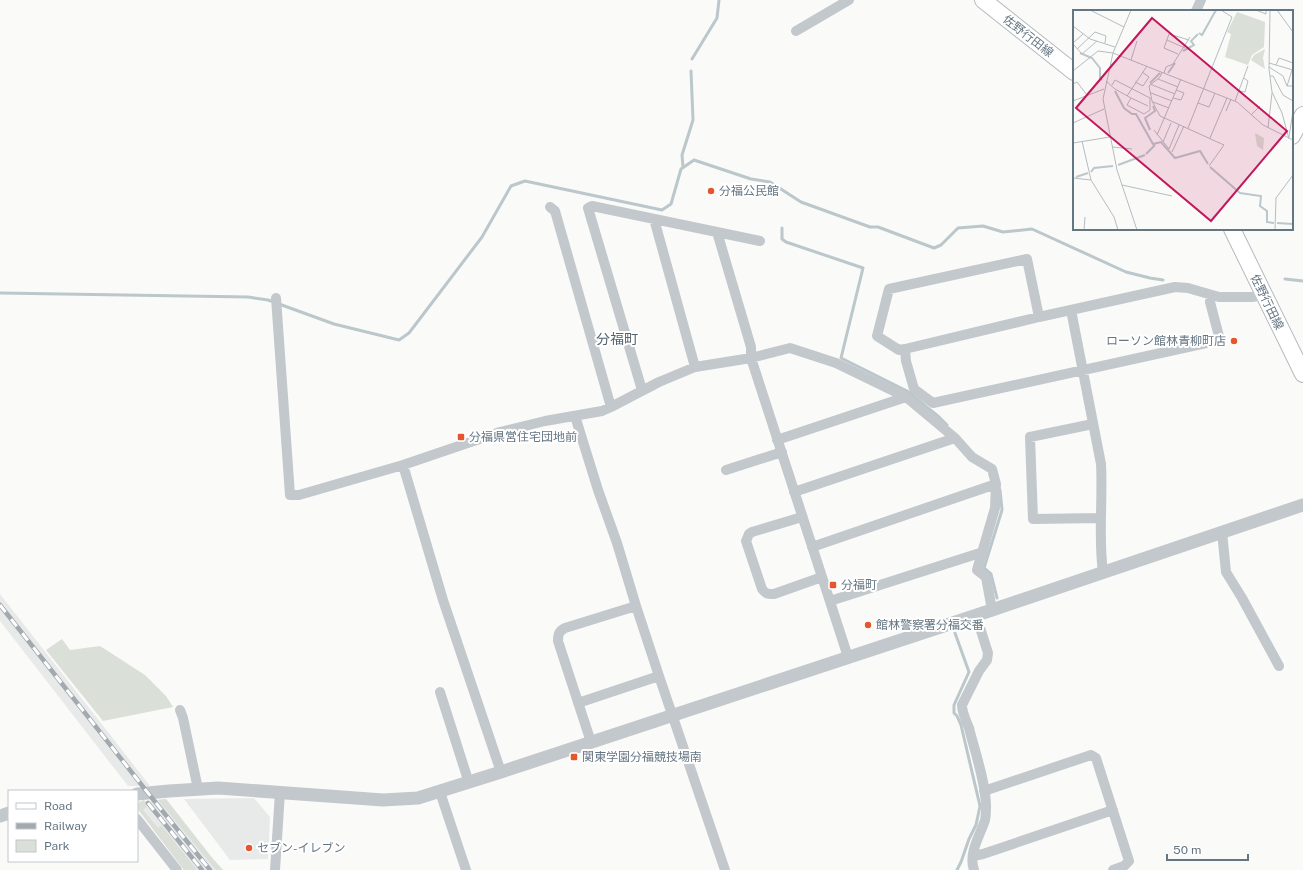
<svg xmlns="http://www.w3.org/2000/svg" width="1303" height="870" font-family="'Public Sans','Noto Sans JP',sans-serif">
	<style>
		.built { fill: #e8e9e9 }
		.green { fill: #dadfd7 }
		.lines { fill: none; stroke-linecap: round; stroke-linejoin: round }
		.stream { stroke: #bbc7cb; stroke-width: 3 }
		.primary-casing { stroke: #b5babe; stroke-width: 18 }
		.minor { stroke: #c3c8cc; stroke-width: 10 }
		.tertiary { stroke: #c3c8cc; stroke-width: 13 }
		.primary { stroke: #fff; stroke-width: 16 }
		.rail-casing { stroke: #a2aab0; stroke-width: 4.5 }
		.rail { stroke: #fff; stroke-width: 3; stroke-dasharray: 9; stroke-linecap: butt }
		.poi-dot { fill: #e4572e; stroke: #fff; stroke-width: 1.5 }
		.labels { text-anchor: middle; dominant-baseline: central; stroke-width: 4; stroke-linejoin: round; paint-order: stroke }
		.street-label { font-size: 12px; fill: #657683; stroke: #fff }
		.poi-label { font-size: 12px; fill: #657683; stroke: #fff; text-anchor: start }
		.quarter-label { font-size: 14px; fill: #57646e; stroke: #fff }
		.inset-river { fill: none; stroke: #bbc7cb; stroke-width: 2 }
		.inset-road { fill: none; stroke: #b5bdc2; stroke-width: 1 }
		.view { fill: #c2185b; fill-opacity: 0.15; stroke: #c2185b; stroke-width: 2 }
		.inset-edge { fill: none; stroke: #657683; stroke-width: 2 }
	</style>
	<rect width="100%" height="100%" fill="#fafaf8"/>
	<path class="built" d="M0 594 108 732 150 786H128L0 621Z
		M254 798 270 817 268 859 230 860 184 799Z
		M166 799 213 859 223 870H184L137 808 139 802Z"/>
	<path class="green" d="M62 639 70 650 100 646 145 675 166 696 173 707 103 721 46 650Z
		M166 799 213 859 223 870H216L158 800Z
		M144 800 148 805 143 810 158 828 161 825 197 870H184L137 808 139 802Z"/>
	<g class="lines">
		<path class="stream" d="M692 59 717 18 719 0
			M683 167 682 155 693 120 691 71
			M782 228V239L786 242 863 268 841 358 907 391 939 417 947 425
			M1285 279 1303 281
			M0 293 248 297 268 300 274 302
			M279 304 334 324 399 340 409 333 482 237 511 186 525 181 662 210 671 204 681 169 694 160 751 179 770 182 801 202 870 227H878L934 248 941 245 958 228 983 226 1003 232 1032 229 1126 272 1150 278 1163 280
			M997 598 991 574 984 568 1002 510 1000 490
			M955 633 969 672 954 705V713L957 716 961 725 980 806 976 825 969 839 961 862 957 870"/>
		<defs>
			<path id="primary" d="M983 0 1074 72
				M1292 136 1303 115
				M1232 229 1303 374"/>
		</defs>
		<use href="#primary" class="primary-casing"/>
		<path class="minor" d="M1196 11 1201 0
			M796 31 849 0
			M550 207 555 211 611 407
			M654 219 695 367
			M717 232 751 347V358L848 657
			M1211 296 1210 302 1220 340 933 403 914 389 906 361 905 349 899 350 877 336 889 289 1027 259 1039 317 1175 287 1188 288 1219 297H1252L1264 295
			M276 298 290 495H299L403 465 500 432 545 421 602 411 611 407 659 382 695 367 751 358 790 348 836 363 906 397 955 438 972 457 992 469 996 484 995 508 977 570 986 577 992 610
			M1071 310 1101 464C1103 500 1098 537 1103 572
			M905 349 1039 317
			M642 390 588 208 592 206 760 241
			M575 416 598 490 617 543 636 606 659 676 725 870
			M1093 424 1030 437 1033 519 1101 518
			M777 440 906 397
			M403 465 443 600 501 772
			M726 470 782 452
			M794 492 955 438
			M802 517 752 532 749 534 746 541 762 589C766 594 767 594 774 594L822 577
			M1222 532 1226 572 1242 598 1279 666
			M812 547 996 484
			M830 601 983 552
			M440 692 469 783
			M578 703 659 676
			M180 710 183 718 198 789
			M591 742 558 641C558 634 559 631 565 628L636 606
			M984 791 1091 755 1096 758 1129 861 1124 866 1113 870
			M440 792 466 870
			M137 819 177 870
			M973 856 983 854 1113 810
			M275 870 280 792
			M974 870C968 853 980 836 985 820 986 816 986 810 986 805 985 780 975 752 969 728 966 720 962 713 962 705L979 671 987 660 988 653 976 615"/>
		<path class="tertiary" d="M137 794 169 791 218 788 383 800 418 798 501 772 992 610 1303 505
			M0 816 9 813"/>
		<use href="#primary" class="primary"/>
		<defs>
			<path id="rail" d="M0 605 148 793 210 870
				M148 803 202 870"/>
		</defs>
		<use href="#rail" class="rail-casing"/>
		<use href="#rail" class="rail"/>
	</g>
	<g class="poi-dot">
		<circle cx="711" cy="191" r="4"/>
		<circle cx="1234" cy="341" r="4"/>
		<rect x="457" y="433" width="8" height="8" rx="2"/>
		<rect x="829" y="581" width="8" height="8" rx="2"/>
		<circle cx="868" cy="625" r="4"/>
		<rect x="570" y="753" width="8" height="8" rx="2"/>
		<circle cx="249" cy="848" r="4"/>
	</g>
	<g class="labels">
		<g class="street-label">
			<text transform="translate(1028 36) rotate(38)">佐野行田線</text>
			<text transform="translate(1267 302) rotate(64)">佐野行田線</text>
		</g>
		<g class="poi-label">
			<text x="719" y="191">分福公民館</text>
			<text x="1226" y="341" text-anchor="end">ローソン館林青柳町店</text>
			<text x="469" y="437">分福県営住宅団地前</text>
			<text x="841" y="585">分福町</text>
			<text x="876" y="625">館林警察署分福交番</text>
			<text x="582" y="757">関東学園分福競技場南</text>
			<text x="257" y="848">セブン-イレブン</text>
		</g>
		<g class="quarter-label">
			<text x="617" y="339">分福町</text>
		</g>
	</g>
	<g transform="translate(1073 10)">
		<rect width="220" height="220" fill="#fafaf8"/>
		<path d="M164 2 192 12 191 37 179 45 175 55 152 47 158 24 154 22ZM192 39 190 48 192 59 178 50 181 45ZM182 123 191 128 190 140 184 136Z" fill="#dadfd7"/>
		<path class="inset-river" d="M126 23 129 25 143 0M110 41 121 35 118 31 125 24M7 43 19 48 27 58V68L29 70M95 63 102 53M77 73 87 63M42 81 51 98 59 104H63L80 134 88 132 102 148 127 141 135 154M77 120 72 108 82 101 80 96M73 144 82 135M45 155 72 145M137 157 167 183 188 186 187 196 194 201V212L201 213M18 162 21 158 40 156M3 167 15 163M204 213 220 214"/>
		<path class="inset-road" d="M17 0 51 17M58 0 40 43 30 89 44 160 64 220M183 0 193 4V0M197 0 196 59 199 82 209 103 216 129M204 0 220 22M0 16 17 29 42 37M94 30 112 38M0 33 10 24M0 34 9 44 24 31M4 39 22 22 33 26 32 33M105 44 91 38 96 24 116 30M58 50 64 31M196 53 220 60M203 55 206 48 220 53M196 57 210 66 214 76H220M0 61 25 41 40 43 164 92 190 115 220 130M89 62 87 67 76 76 79 91 87 106 151 135 136 156M91 63 93 57 100 54 117 27M197 66H200L210 85 220 91M85 69 105 77M33 71 42 79 58 88 54 95 71 104 77 100V88L42 70 39 75M62 72 70 76 76 67 69 62M0 74 4 72 14 85M77 74 102 84M214 76 219 60M166 81 172 82 175 71 171 68M78 83 99 91M54 86 74 56M58 88 75 96M100 88 108 90 111 83 103 80M0 91 31 79M162 91 175 56M80 92 96 98M125 93 136 97 142 83M153 101 158 89M178 105 187 96M0 113 31 99M115 118 159 7 148 0M195 118 199 83M81 120 96 139 106 115M84 125 108 69M216 127 220 101M137 128 154 88M9 131 18 170 41 207 45 220M90 132 98 113M0 133 37 127M39 137 59 139M99 142 111 116M0 168 18 170M49 175 99 186M11 220 12 207M202 220 203 188 220 165"/>
		<path class="view" d="M79 8 214 121 138 211 3 98Z"/>
		<rect width="220" height="220" class="inset-edge"/>
	</g>
	<rect x="8" y="790" width="130" height="72" fill="#ffffff" stroke="#c1c8cd"/>
	<rect x="16" y="803" width="20" height="6" fill="#ffffff" stroke="#c1c8cd"/>
	<text x="44" y="810" font-size="12" fill="#657683">Road</text>
	<rect x="16" y="823" width="20" height="6" fill="#a2aab0" stroke="#c1c8cd"/>
	<text x="44" y="830" font-size="12" fill="#657683">Railway</text>
	<rect x="16" y="840" width="20" height="12" fill="#dadfd7" stroke="#c1c8cd"/>
	<text x="44" y="850" font-size="12" fill="#657683">Park</text>
	<path d="M1167 854v6h81v-6" fill="none" stroke="#657683" stroke-width="2"/>
	<text x="1173" y="854" font-size="12" fill="#657683" stroke="#ffffff" stroke-width="3" paint-order="stroke">50 m</text>
</svg>
